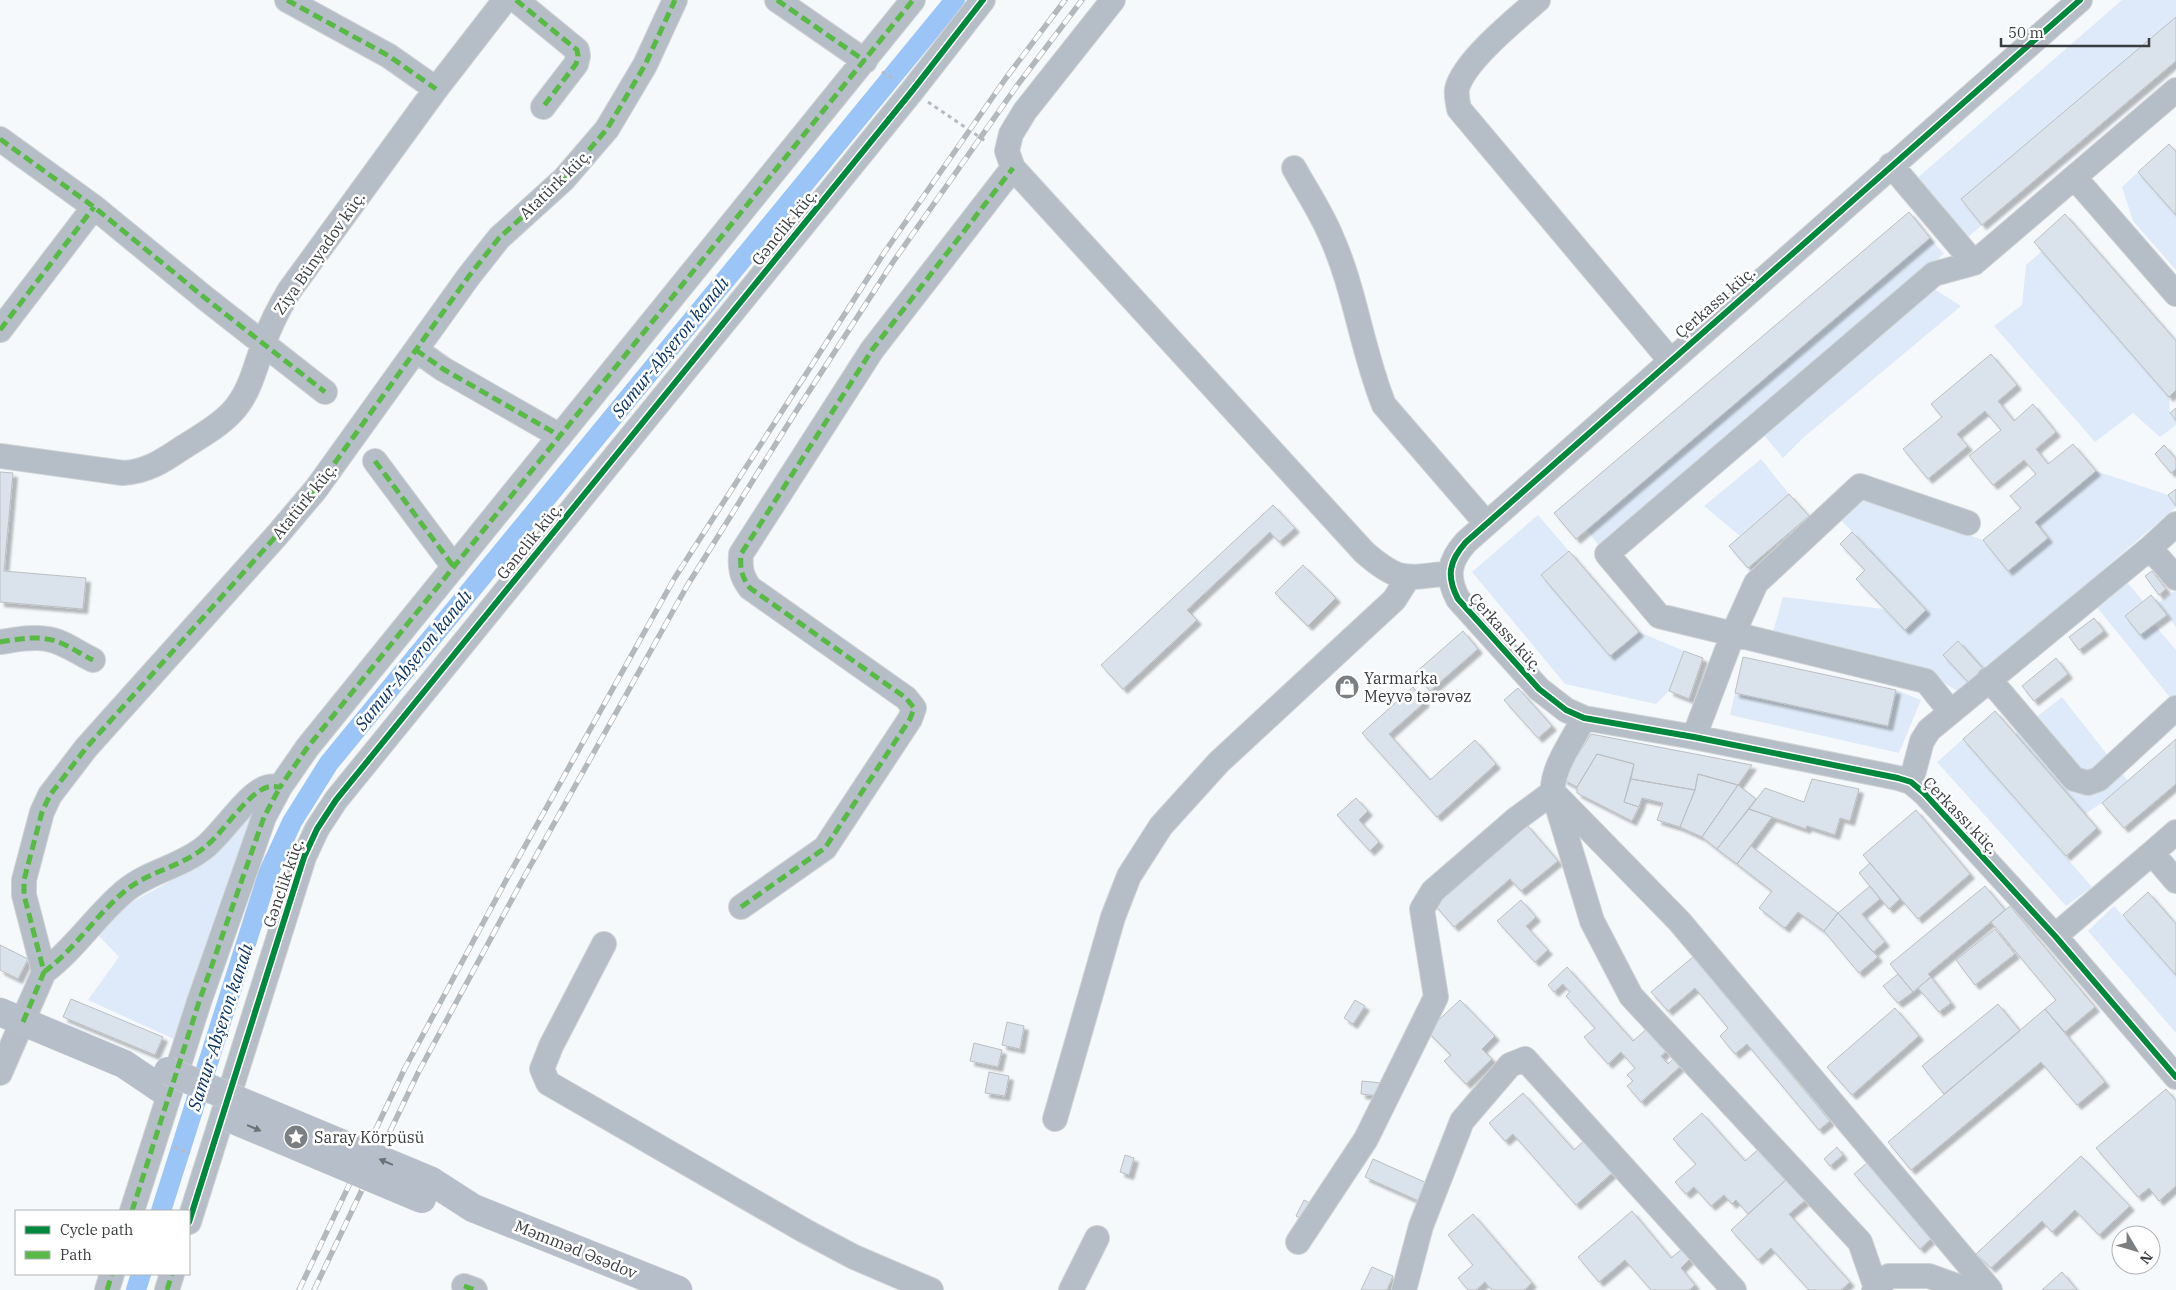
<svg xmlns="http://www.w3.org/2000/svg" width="2176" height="1290" font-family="'IBM Plex Serif',serif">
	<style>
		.green { fill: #deeaf9 }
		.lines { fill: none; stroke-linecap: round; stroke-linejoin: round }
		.canal { stroke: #9bc5f7; stroke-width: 20 }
		.building { fill: #dae2ec; stroke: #bcbfc1; filter: url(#shadow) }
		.minor-casing { stroke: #d1d3d6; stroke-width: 26 }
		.major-casing { stroke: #d1d3d6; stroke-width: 29 }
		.path { stroke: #b5bac1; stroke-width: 3; stroke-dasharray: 4 4; stroke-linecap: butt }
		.minor { stroke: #b5bdc6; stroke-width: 24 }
		.major { stroke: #b5bec9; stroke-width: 28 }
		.rail-casing { stroke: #b2b8bc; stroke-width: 5.5 }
		.rail { stroke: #fff; stroke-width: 4; stroke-dasharray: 11; stroke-linecap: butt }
		.major-bridge-casing { stroke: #d1d3d6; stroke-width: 29; stroke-linecap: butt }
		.major-bridge { stroke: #b5bec9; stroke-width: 28 }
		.quiet { stroke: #58b947; stroke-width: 5; stroke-dasharray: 10 5; stroke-linecap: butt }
		.cycleway-casing { stroke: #fff; stroke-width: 9 }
		.cycleway { stroke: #00873e; stroke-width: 6 }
		.oneway { fill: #6b7177 }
		.labels { text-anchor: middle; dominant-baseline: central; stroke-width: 5; stroke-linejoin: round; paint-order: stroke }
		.street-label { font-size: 16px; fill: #3a3d40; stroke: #fff }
		.poi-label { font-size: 16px; fill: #3a3d40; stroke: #fff; text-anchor: start }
		.water-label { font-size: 18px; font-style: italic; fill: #08335e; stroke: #fff }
	</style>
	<defs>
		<filter id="shadow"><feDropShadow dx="4.5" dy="4.5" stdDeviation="1" flood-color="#0004"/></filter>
	</defs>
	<rect width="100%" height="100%" fill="#f6f9fc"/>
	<path class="green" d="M2122 0H2176V17L1964 203 1982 225 1967 238 1915 180Z
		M2138 172 2176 215V270L2133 221 2122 187Z
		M1930 238 1944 254 1599 546 1587 530Z
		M2042 251 2169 397 2170 413 2176 420V425L2160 437 2133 413 2095 442 1994 326 2022 305 2026 265Z
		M1933 288 1961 306 1804 437 1783 458 1763 434Z
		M1761 459 1789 494 1740 536 1704 506Z
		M2096 471 2168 495 2176 507 1985 671 1958 641 1943 655 1970 684 1960 693 1927 672 1773 632 1783 597 1884 609 1905 630 1926 611 1840 519 1861 498 1983 540 2008 571 2048 538 2035 522Z
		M1538 515 1569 551 1541 575 1610 656 1639 632 1684 651 1669 691 1656 704 1565 684 1472 572Z
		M2126 581 2143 601 2125 616 2140 635 2154 624 2176 650V698L2172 700 2096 606Z
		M2176 590V627L2158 603Z
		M1896 690 1921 700 1899 753 1730 715 1735 693 1887 726Z
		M2062 697 2128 781 2102 803 2085 814 2015 734Z
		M1963 739 2092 887 2066 906 1937 762Z
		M246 815 256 822 176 1040 88 1000 119 957 98 935 123 907 194 868Z
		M2114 906 2176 975V1033L2088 931Z"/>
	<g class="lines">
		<path class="canal" d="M161 1211 268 874 292 822 329 763 955 0
			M136 1290 141 1274"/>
	</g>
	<path class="building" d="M2176 17V61L1982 225 1961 199Z
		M2169 144 2176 152V215L2138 172Z
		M1909 212 1930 238 1576 539 1554 513Z
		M2065 214 2176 341V390L2169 397 2034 242Z
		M1991 354 2017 385 1998 401 2014 421 2033 404 2056 432 2036 449 2048 464 2073 444 2096 471 2035 522 2048 538 2008 571 1983 540 2021 508 2010 496 2036 474 2024 460 1993 485 1969 456 2001 430 1985 411 1957 434 1968 446 1928 479 1903 449 1942 417 1931 404Z
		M2176 408V420L2170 413Z
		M2164 445 2176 459V469L2171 473 2155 454Z
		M0 472 13 473 4 571 86 578 83 609 0 602Z
		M2176 489V506L2168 495Z
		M1789 494 1809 516 1748 568 1729 546Z
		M1273 505 1295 528 1279 542 1270 532 1187 610 1197 620 1123 689 1101 665Z
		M1852 532 1926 610 1905 630 1856 579 1865 570 1840 544Z
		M1569 551 1639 632 1610 656 1541 575Z
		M1303 565 1336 598 1308 626 1275 593Z
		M2152 571 2166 589 2159 595 2145 576Z
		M2151 595 2167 615 2140 635 2125 616Z
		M2094 618 2104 631 2079 650 2069 637Z
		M1463 631 1478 649 1430 691 1415 673Z
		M1958 641 1985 671 1970 684 1943 655Z
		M1684 651 1703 658 1689 699 1669 691Z
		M1743 657 1896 690 1888 726 1735 693Z
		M2056 658 2068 674 2034 701 2022 686Z
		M1413 687 1425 702 1389 734 1430 780 1475 740 1496 764 1437 817 1362 733Z
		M1518 688 1552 726 1538 738 1504 700Z
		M1995 711 2097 828 2066 856 1963 739Z
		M1591 734 1752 765 1738 785 1698 774 1695 790 1631 779 1634 764 1597 754 1577 787 1562 779Z
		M2176 739V784L2124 828 2102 803Z
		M1597 754 1634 764 1624 802 1639 807 1632 821 1577 793V787Z
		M1698 774 1738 785 1702 837 1680 827 1695 790Z
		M1631 779 1695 790 1680 827 1657 820 1663 803 1642 798 1639 807 1624 802Z
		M1812 779 1859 789 1850 821 1840 818 1835 835 1807 826 1806 829 1749 809 1765 788 1804 802Z
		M1738 785 1756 799 1717 849 1702 837Z
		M1356 798 1368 811 1359 820 1379 842 1370 851 1337 815Z
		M1749 809 1772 817 1737 864 1717 849Z
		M1916 810 1970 874 1918 919 1863 855Z
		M1526 824 1558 861 1521 891 1510 879 1454 927 1433 903Z
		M1751 846 1838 913 1824 931 1798 912 1785 928 1759 908 1772 891 1737 864Z
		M1870 863 1900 899 1889 909 1859 873Z
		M1870 886 1880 899 1862 914 1885 942 1873 952 1838 913Z
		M1985 886 2005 910 1928 974 1931 977 1913 992 1890 964Z
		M2148 892 2176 924V975L2123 915Z
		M1521 900 1536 917 1526 926 1548 950 1535 962 1497 921Z
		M2010 906 2095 1007 2065 1032 2045 1009 2056 1000 1991 922Z
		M1838 913 1878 957 1859 973 1824 931Z
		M1995 929 2015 954 1975 985 1956 960Z
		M0 945 28 959 18 979 0 970Z
		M1693 957 1830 1121 1819 1130 1747 1044 1735 1054 1720 1036 1728 1028 1695 988 1668 1011 1651 992Z
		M1567 967 1633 1041 1651 1025 1671 1047 1661 1056 1668 1064 1677 1055 1684 1063 1641 1102 1627 1086 1633 1081 1627 1075 1635 1068 1621 1052 1608 1064 1584 1037 1595 1028 1566 996 1570 992 1563 984 1554 992 1548 985Z
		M1898 974 1913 992 1898 1003 1883 986Z
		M1931 977 1951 1003 1939 1012 1918 988Z
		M71 999 163 1037 155 1055 63 1017Z
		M1355 1000 1365 1006 1353 1024 1344 1018Z
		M1460 1000 1495 1036 1482 1049 1492 1059 1466 1084 1444 1061 1451 1055 1427 1031Z
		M1998 1004 2020 1031 1944 1094 1922 1066Z
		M1895 1008 1919 1036 1852 1095 1827 1067Z
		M2045 1009 2105 1082 2077 1105 2041 1062 1911 1170 1888 1142Z
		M1007 1022 1024 1026 1020 1049 1002 1045Z
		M974 1043 1002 1050 998 1067 970 1061Z
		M989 1072 1009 1076 1005 1096 985 1093Z
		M1362 1081 1381 1083 1380 1096 1361 1094Z
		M2166 1089 2176 1101V1186L2159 1201 2149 1188 2138 1197 2096 1148Z
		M1523 1093 1574 1150 1590 1135 1619 1167 1576 1205 1513 1134 1505 1141 1489 1123Z
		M1702 1113 1745 1161 1761 1147 1788 1178 1748 1214 1736 1200 1732 1204 1724 1195 1711 1206 1694 1187 1686 1194 1675 1182 1696 1164 1673 1139Z
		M1837 1147 1843 1155 1830 1166 1824 1159Z
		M1125 1155 1134 1158 1129 1175 1120 1172Z
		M2081 1156 2130 1206 2099 1235 2075 1210 2052 1232 2042 1221 1991 1268 1976 1254Z
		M1373 1159 1429 1184 1421 1202 1365 1177Z
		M1867 1163 1933 1237 1920 1249 1854 1174Z
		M1788 1178 1807 1199 1789 1214 1850 1282 1841 1290H1809L1771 1248 1758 1260 1731 1230Z
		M1304 1200 1314 1205 1306 1221 1296 1216Z
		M1632 1211 1671 1258 1682 1249 1690 1259 1681 1268 1695 1285 1689 1290H1651L1625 1260 1599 1282 1578 1257Z
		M1473 1214 1532 1283 1524 1290H1492L1485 1282 1476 1290H1468L1458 1278 1473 1265 1448 1235Z
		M1372 1267 1393 1276 1387 1290H1361Z
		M2062 1272 2077 1290H2042Z"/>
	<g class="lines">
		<defs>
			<path id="minor" d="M287 0 389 56 436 89
				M516 0 577 50 578 56 576 64 543 107
				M777 0 865 61
				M1113 0 1025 111 1011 134 1007 151 1013 168 1364 552C1399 583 1406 578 1450 573
				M1538 0C1516 19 1463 62 1457 89 1456 95 1458 103 1459 109L1670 360
				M2080 0 1466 542C1449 561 1446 576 1458 599L1539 689 1566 710 1584 718 1694 737 1898 778 1911 782 1924 793 2055 936 2176 1077
				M0 139 94 207 205 298 325 392
				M1891 165 1974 263
				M1294 168C1306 190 1321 212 1331 236 1355 289 1362 351 1384 405L1486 523
				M2075 178 2176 294
				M0 330 94 207
				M416 350 443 369 560 436
				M0 456 123 473C146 472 163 461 182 448 199 437 218 427 232 412 250 393 255 367 264 343 270 325 279 308 289 291L436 89 505 0
				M375 461 454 567
				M2150 548 2176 578
				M0 642C15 640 31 636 47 639 63 641 78 653 93 660
				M1989 679 2074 779 2088 783 2099 779 2176 708
				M1950 711 1926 681 1659 616 1607 554 1934 274 1974 263 2176 90
				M1584 718C1574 738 1551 769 1553 792L1679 921 1990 1290
				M1694 737 1733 634 1756 583 1860 486 1968 523
				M1911 782 1922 741 1929 730 2150 548 2176 524
				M2152 853 2176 832
				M741 907 825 848 910 719 914 708 906 698 750 588C741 576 740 568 741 554L872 350 1013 168
				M2055 936 2152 853 2176 881
				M604 944 551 1046 542 1069 548 1083 805 1231 854 1257 931 1290
				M44 972C75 949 96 915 125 891 149 871 181 867 205 847 223 833 248 792 268 787 272 786 276 787 280 787L307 748 913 0
				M0 1073 44 972 24 895V880L42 812 50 795 86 748 278 534 316 489 469 276 499 238 564 179 607 129 645 65 675 0
				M1055 1119 1113 917 1129 876 1161 826 1219 762 1394 600 1408 578
				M132 1211 199 1002 264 817 280 787
				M189 1222 304 857 317 829 336 800 912 91 983 0
				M1298 1242 1366 1139 1436 997 1422 909 1433 891 1515 820 1553 792 1592 921 1631 996 1860 1242 1876 1288
				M464 1286 475 1290
				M107 1290 112 1274
				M167 1290 172 1274
				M1071 1290 1097 1238
				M1404 1290 1421 1226 1462 1121 1510 1065 1525 1059 1734 1290
				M1874 1290 1889 1276H1929L1968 1290"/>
			<path id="major" d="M0 1012 124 1064 161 1089
				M431 1181 473 1208 678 1290"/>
		</defs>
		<use href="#minor" class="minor-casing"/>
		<use href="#major" class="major-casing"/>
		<path class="path" d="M882 72 894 79
			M928 102 987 142
			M174 1147 190 1153"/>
		<use href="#minor" class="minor"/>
		<use href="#major" class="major"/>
		<defs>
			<path id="rail" d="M299 1290 405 1068 510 873 674 579 884 253 1006 78 1065 0
				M314 1290 418 1073 523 879 687 586 795 413 893 262 1016 87 1082 0"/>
		</defs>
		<use href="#rail" class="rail-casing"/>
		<use href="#rail" class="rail"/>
		<defs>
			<path id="major-bridge" d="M168 1071 431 1181
				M227 1117 422 1199"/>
		</defs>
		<use href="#major-bridge" class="major-bridge-casing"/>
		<use href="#major-bridge" class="major-bridge"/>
		<path class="quiet" d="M287 0 389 56 436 89
			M516 0 577 50 578 56 576 64 543 107
			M777 0 865 61
			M0 139 94 207 205 298 325 392
			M0 330 94 207
			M416 350 443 369 560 436
			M375 461 454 567
			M0 642C15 640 31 636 47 639 63 641 78 653 93 660
			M741 907 825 848 910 719 914 708 906 698 750 588C741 576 740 568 741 554L872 350 1013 168
			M44 972C75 949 96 915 125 891 149 871 181 867 205 847 223 833 248 792 268 787 272 786 276 787 280 787L307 748 913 0
			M23 1022 44 972 24 895V880L42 812 50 795 86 748 278 534 316 489 469 276 499 238 564 179 607 129 645 65 675 0
			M132 1211 199 1002 264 817 280 787
			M464 1286 475 1290
			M107 1290 112 1274
			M167 1290 172 1274"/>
		<defs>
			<path id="cycleway" d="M2080 0 1466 542C1449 561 1446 576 1458 599L1539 689 1566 710 1584 718 1694 737 1898 778 1911 782 1924 793 2055 936 2176 1077
				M189 1222 304 857 317 829 336 800 912 91 983 0"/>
		</defs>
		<use href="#cycleway" class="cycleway-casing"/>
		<use href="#cycleway" class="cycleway"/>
	</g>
	<defs><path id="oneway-solid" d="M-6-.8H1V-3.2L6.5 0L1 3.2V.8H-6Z" transform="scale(1.25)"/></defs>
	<g class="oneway">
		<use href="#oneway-solid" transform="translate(254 1128) rotate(23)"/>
		<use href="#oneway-solid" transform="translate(386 1162) rotate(-157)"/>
	</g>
	<defs>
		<symbol id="shop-disc" viewBox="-11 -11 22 22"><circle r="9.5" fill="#7c7f82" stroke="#fff"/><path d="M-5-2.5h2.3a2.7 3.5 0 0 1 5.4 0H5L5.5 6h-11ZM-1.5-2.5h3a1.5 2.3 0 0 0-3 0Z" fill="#fff"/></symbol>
		<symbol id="sight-disc" viewBox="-11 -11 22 22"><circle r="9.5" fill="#7c7f82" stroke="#fff"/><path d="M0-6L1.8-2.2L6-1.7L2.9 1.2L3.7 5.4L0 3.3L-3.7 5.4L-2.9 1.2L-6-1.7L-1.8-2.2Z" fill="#fff"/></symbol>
	</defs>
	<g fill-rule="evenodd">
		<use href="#shop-disc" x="1333" y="673" width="28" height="28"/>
		<use href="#sight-disc" x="282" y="1123" width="28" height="28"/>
	</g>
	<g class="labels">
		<g class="street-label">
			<text transform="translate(555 184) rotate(-44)">Atatürk küç.</text>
			<text transform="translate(784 227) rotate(-51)">Gənclik küç.</text>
			<text transform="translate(319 253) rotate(-55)">Ziya Bünyadov küç.</text>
			<text transform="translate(1715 302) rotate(-41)">Çerkassı küç.</text>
			<text transform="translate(304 501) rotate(-51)">Atatürk küç.</text>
			<text transform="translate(529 541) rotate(-51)">Gənclik küç.</text>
			<text transform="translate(1506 632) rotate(48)">Çerkassı küç.</text>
			<text transform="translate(1961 815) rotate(46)">Çerkassı küç.</text>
			<text transform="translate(283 883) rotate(-71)">Gənclik küç.</text>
			<text transform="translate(576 1249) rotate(22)">Məmməd Əsədov</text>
		</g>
		<g class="poi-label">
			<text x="1364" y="678">Yarmarka<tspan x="1364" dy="18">Meyvә tәrәvәz</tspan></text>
			<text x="314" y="1137">Saray Körpüsü</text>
		</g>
		<g class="water-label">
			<text transform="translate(670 347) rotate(-51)">Samur-Abşeron kanalı</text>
			<text transform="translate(413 660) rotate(-51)">Samur-Abşeron kanalı</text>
			<text transform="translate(220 1027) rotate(-72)">Samur-Abşeron kanalı</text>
		</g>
	</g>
	<rect x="15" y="1210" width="175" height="65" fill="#ffffff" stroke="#b0b1b3"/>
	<rect x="25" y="1226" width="25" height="8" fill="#00873e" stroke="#b0b1b3"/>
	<text x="60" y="1235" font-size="15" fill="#3a3d40">Cycle path</text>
	<rect x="25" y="1251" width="25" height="8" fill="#58b947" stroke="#b0b1b3"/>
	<text x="60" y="1260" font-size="15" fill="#3a3d40">Path</text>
	<g transform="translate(2136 1250) rotate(128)"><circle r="24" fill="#ffffff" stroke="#b0b1b3"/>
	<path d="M0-4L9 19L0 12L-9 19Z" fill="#7c7f82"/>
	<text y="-8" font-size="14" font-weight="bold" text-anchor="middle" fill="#3a3d40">N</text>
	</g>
	<path d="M2001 38v8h148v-8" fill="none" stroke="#3a3d40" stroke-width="2.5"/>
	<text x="2008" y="38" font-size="15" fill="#3a3d40" stroke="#ffffff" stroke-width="4" paint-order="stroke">50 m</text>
</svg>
